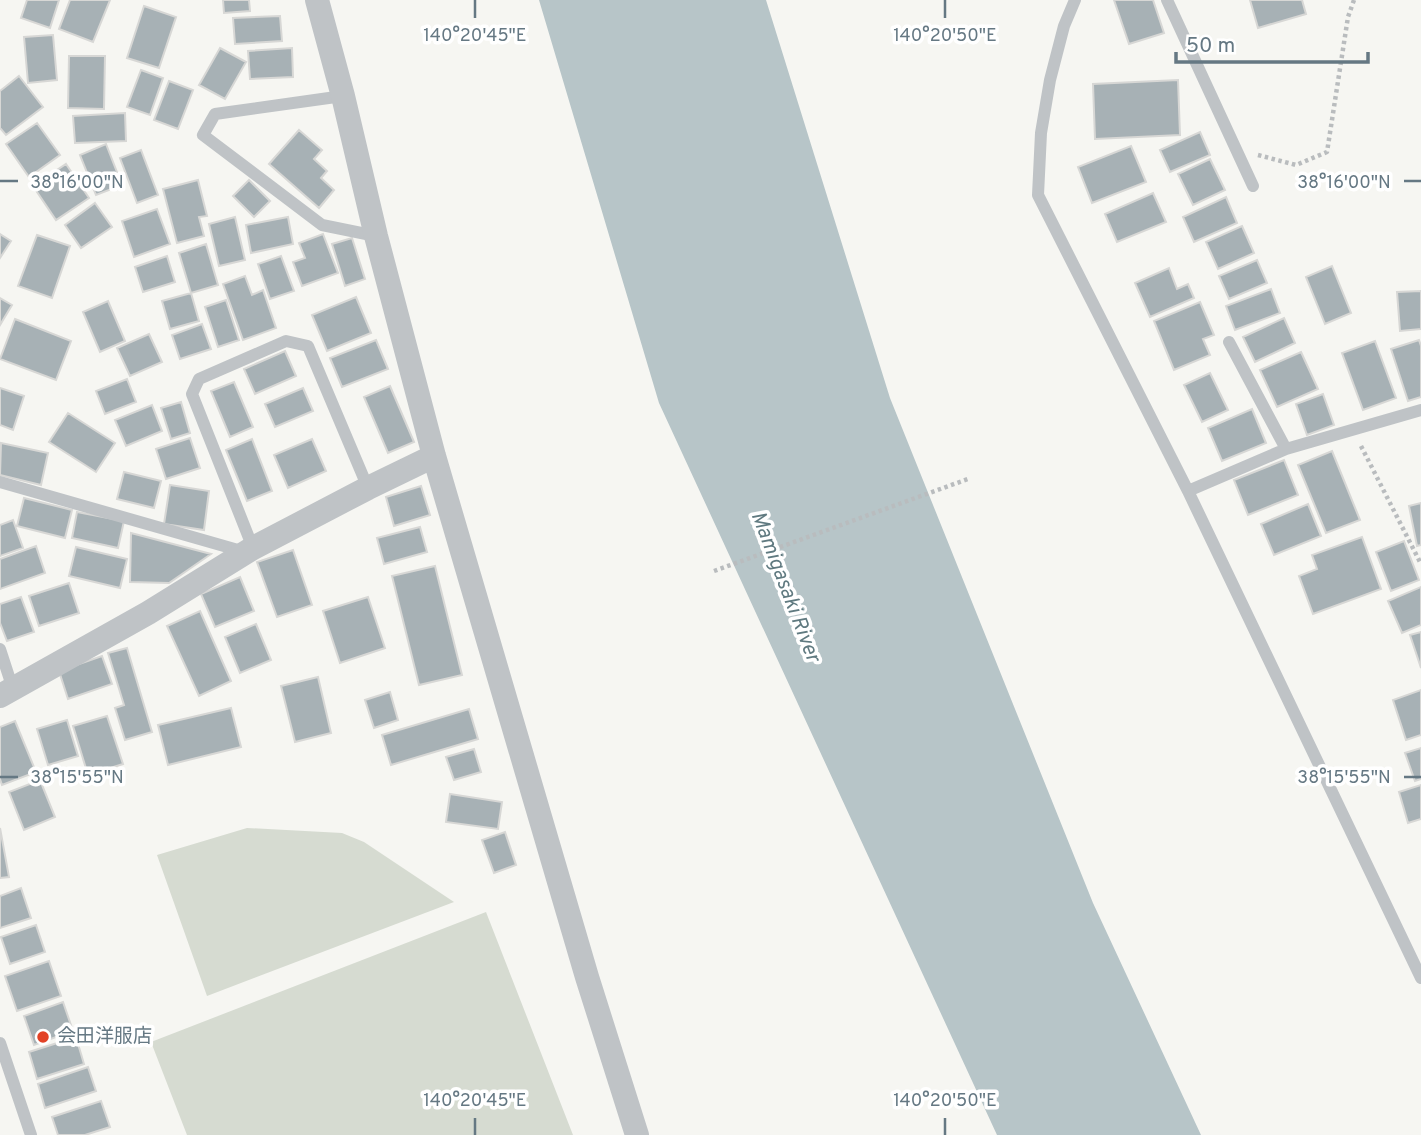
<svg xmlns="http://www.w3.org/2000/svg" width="1421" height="1135" font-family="Overpass,'Noto Sans JP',sans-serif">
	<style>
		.green { fill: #d6dbd1 }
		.water { fill: #b7c5c8 }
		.building { fill: #a7b1b5; stroke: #d7d7d5; stroke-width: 2 }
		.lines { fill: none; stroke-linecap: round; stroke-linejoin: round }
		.path { stroke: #b9bcbe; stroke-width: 4.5; stroke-dasharray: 3.5 3.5; stroke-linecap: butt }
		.service { stroke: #bfc3c6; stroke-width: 12 }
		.minor { stroke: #bfc3c6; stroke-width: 24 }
		.ticks { fill: none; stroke: #657883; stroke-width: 2.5 }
		.poi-dot { fill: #e24226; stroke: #fff; stroke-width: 2.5 }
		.labels { text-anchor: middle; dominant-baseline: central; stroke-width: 7; stroke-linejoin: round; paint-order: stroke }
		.poi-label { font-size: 19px; fill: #657883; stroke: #fff; text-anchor: start }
		.water-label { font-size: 21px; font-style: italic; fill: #607a80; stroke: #fff }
		.ticks-label { font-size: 18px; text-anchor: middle; fill: #657883; stroke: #fff; stroke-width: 7; stroke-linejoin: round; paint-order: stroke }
	</style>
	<rect width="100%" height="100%" fill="#f6f6f2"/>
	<path class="green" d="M247 828 342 833 364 842 454 902 207 996 157 855Z
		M486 912 573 1135H187L151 1042Z"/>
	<path class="water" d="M539 0H766L890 398 1093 903 1201 1135H997L659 403Z"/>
	<path class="building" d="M27 0H59L50 28 21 18Z
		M70 0H110L93 42 59 29Z
		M223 0H249L250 11 224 13Z
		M1114 0H1153L1164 33 1129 44Z
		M1250 0H1302L1306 14 1258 28Z
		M144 6 176 17 159 68 127 58Z
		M280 16 282 41 235 44 233 18Z
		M53 35 57 80 28 83 24 37Z
		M220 48 246 62 225 99 199 85Z
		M292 48 293 77 250 79 248 51Z
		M69 56H105L104 109 68 108Z
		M141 70 163 78 150 115 127 107Z
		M19 76 43 107 6 135 0 128V91Z
		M1178 80 1180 135 1095 139 1093 84Z
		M169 81 193 90 178 129 154 120Z
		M125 113 126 141 75 143 73 116Z
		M37 123 60 155 29 177 6 144Z
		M299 130 322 150 314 159 327 171 321 178 334 190 319 208 269 164Z
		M1200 132 1210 155 1170 172 1160 150Z
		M106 144 122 185 96 195 80 155Z
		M1131 146 1146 182 1092 203 1078 167Z
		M141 150 158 195 137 203 120 158Z
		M1210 159 1225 190 1193 205 1178 174Z
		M66 164 89 198 56 220 33 186Z
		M198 180 207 216 199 217 204 236 177 243 163 189Z
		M249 180 270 201 254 217 233 196Z
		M1153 193 1166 222 1117 242 1105 214Z
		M1226 197 1237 223 1194 242 1183 217Z
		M95 203 112 227 81 248 65 225Z
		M157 209 170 244 134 257 122 221Z
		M235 217 245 260 219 266 209 224Z
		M288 217 293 244 251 253 246 225Z
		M1242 226 1254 253 1218 269 1206 242Z
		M0 234 11 241 0 258Z
		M323 234 338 273 302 286 293 262 305 258 299 243Z
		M37 235 70 246 52 298 18 286Z
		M352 238 365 279 345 286 332 244Z
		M206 244 218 285 191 293 179 253Z
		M167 256 175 282 143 292 135 267Z
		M281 256 294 291 270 299 258 264Z
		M1257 260 1267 283 1229 299 1219 276Z
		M1332 266 1351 313 1325 324 1306 277Z
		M1169 268 1177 289 1188 284 1194 298 1150 317 1135 283Z
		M245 276 252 295 263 290 276 328 243 340 223 284Z
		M1271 289 1280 313 1235 330 1226 306Z
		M1421 291V329L1400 331 1397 292Z
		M191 293 199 321 170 329 162 301Z
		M356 297 371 333 327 351 312 315Z
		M0 298 12 305 0 325Z
		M226 300 239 340 218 347 205 307Z
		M108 301 125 341 100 352 83 312Z
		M1200 302 1214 335 1203 339 1210 355 1174 370 1154 321Z
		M1284 318 1295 343 1255 362 1243 337Z
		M15 319 71 341 56 380 0 359Z
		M202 324 211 349 180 359 172 335Z
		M149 334 162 362 130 376 117 348Z
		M376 340 388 369 342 387 330 358Z
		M1419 340 1421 346V397L1408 401 1391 349Z
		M1375 341 1396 398 1363 410 1342 353Z
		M285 351 296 376 255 394 244 369Z
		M1301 352 1318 389 1277 407 1260 370Z
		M1210 373 1228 410 1202 422 1184 385Z
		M127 379 136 402 105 414 96 391Z
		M234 382 253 427 230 437 211 391Z
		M390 386 414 442 388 453 364 397Z
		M0 388 24 396 13 430 0 425Z
		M303 388 313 411 275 427 265 404Z
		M1323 394 1334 425 1307 435 1296 404Z
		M181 402 190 433 171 439 161 408Z
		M152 405 162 431 126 446 115 420Z
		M1252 409 1266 443 1222 461 1208 428Z
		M68 413 115 443 96 472 49 442Z
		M190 438 200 468 166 479 156 449Z
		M252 439 272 491 247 501 226 450Z
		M312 439 326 471 288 488 274 455Z
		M1 443 48 453 41 485 0 475Z
		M1332 451 1360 520 1326 533 1298 465Z
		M1284 460 1298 495 1248 515 1234 480Z
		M124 472 161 481 154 508 117 499Z
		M170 485 209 491 204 530 164 524Z
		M421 486 430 515 394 526 386 497Z
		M24 498 72 510 65 538 17 526Z
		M1421 503V545L1417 546 1409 506Z
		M1308 504 1321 536 1274 555 1261 524Z
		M77 512 124 521 118 548 72 538Z
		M13 520 23 548 0 556V525Z
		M420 527 427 552 384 564 377 538Z
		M131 533 211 554 169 583 130 582Z
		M1362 537 1381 589 1313 614 1299 576 1317 569 1312 555Z
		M1404 541 1419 580 1391 591 1376 552Z
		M36 546 45 573 0 589V559Z
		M76 547 127 559 120 588 69 576Z
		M293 550 312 605 277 617 257 562Z
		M435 566 462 675 419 685 392 576Z
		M240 577 254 611 215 627 201 594Z
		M69 583 79 613 39 626 29 596Z
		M1421 587V625L1402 633 1388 601Z
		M21 597 34 632 7 641 0 623V604Z
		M368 597 385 648 340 663 323 611Z
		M200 611 231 681 199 696 167 626Z
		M256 624 271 660 240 673 225 637Z
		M1421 632V668L1410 635Z
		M127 648 152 732 125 740 115 708 124 705 108 653Z
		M102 656 112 684 68 699 59 671Z
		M318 677 331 733 295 742 281 686Z
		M1421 690V735L1406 740 1393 700Z
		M390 692 398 720 374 728 365 700Z
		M231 708 241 747 168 765 158 725Z
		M469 709 478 739 391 765 382 735Z
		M107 716 123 764 88 775 73 726Z
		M67 720 78 756 48 765 37 729Z
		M15 721 36 772 2 785 0 779V727Z
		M1421 748V779L1415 781 1405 753Z
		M474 749 481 772 454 780 446 757Z
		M40 780 55 817 24 830 9 792Z
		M1421 785V819L1408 823 1399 792Z
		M450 794 502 802 498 829 446 822Z
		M0 828 9 877 0 878Z
		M505 832 516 865 494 873 482 840Z
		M21 888 31 918 0 928V896Z
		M36 925 45 952 10 964 1 937Z
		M49 961 61 996 17 1011 5 976Z
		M63 1002 73 1031 34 1045 24 1016Z
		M76 1037 84 1064 37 1079 29 1052Z
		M88 1067 96 1091 45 1108 38 1084Z
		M101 1101 110 1127 85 1135H58L52 1117Z"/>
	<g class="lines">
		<path class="path" d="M1258 155 1296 165 1327 152 1348 17 1354 0
			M1361 446 1421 564
			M714 571 968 479"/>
		<path class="service" d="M1075 0 1064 26 1050 80 1041 133 1038 195 1188 491 1421 978
			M1167 0 1253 186
			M343 96 215 114 203 135 322 225 376 236
			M1229 342 1286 449
			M0 482 245 552
			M1188 491 1286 449 1421 410
			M253 548 192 394 199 379 286 341 308 346 368 488
			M0 649 13 689
			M0 1043 31 1135"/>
		<path class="minor" d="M317 0 343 96 376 236 434 456 587 977 637 1135
			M0 696 148 613 253 548 368 488 434 456"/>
	</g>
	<path class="ticks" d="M475 0V18M945 0V18M0 181H18M1404 181H1421M0 777H18M1404 777H1421M475 1118V1135M945 1118V1135"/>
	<circle class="poi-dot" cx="43" cy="1037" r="7"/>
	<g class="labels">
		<g class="poi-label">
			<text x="57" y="1037">会田洋服店</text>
		</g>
		<g class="water-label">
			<text transform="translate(785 587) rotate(69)">Mamigasaki River</text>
		</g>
	</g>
	<g class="ticks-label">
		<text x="475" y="41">140°20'45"E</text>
		<text x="945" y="41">140°20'50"E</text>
		<text x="77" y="188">38°16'00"N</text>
		<text x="1344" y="188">38°16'00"N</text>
		<text x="77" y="783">38°15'55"N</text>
		<text x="1344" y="783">38°15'55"N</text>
		<text x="475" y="1106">140°20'45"E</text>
		<text x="945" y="1106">140°20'50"E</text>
	</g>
	<path d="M1176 52v10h192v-10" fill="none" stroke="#657883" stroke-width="3.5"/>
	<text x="1186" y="52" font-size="21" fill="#657883" stroke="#ffffff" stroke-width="5" paint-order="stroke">50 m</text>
</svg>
